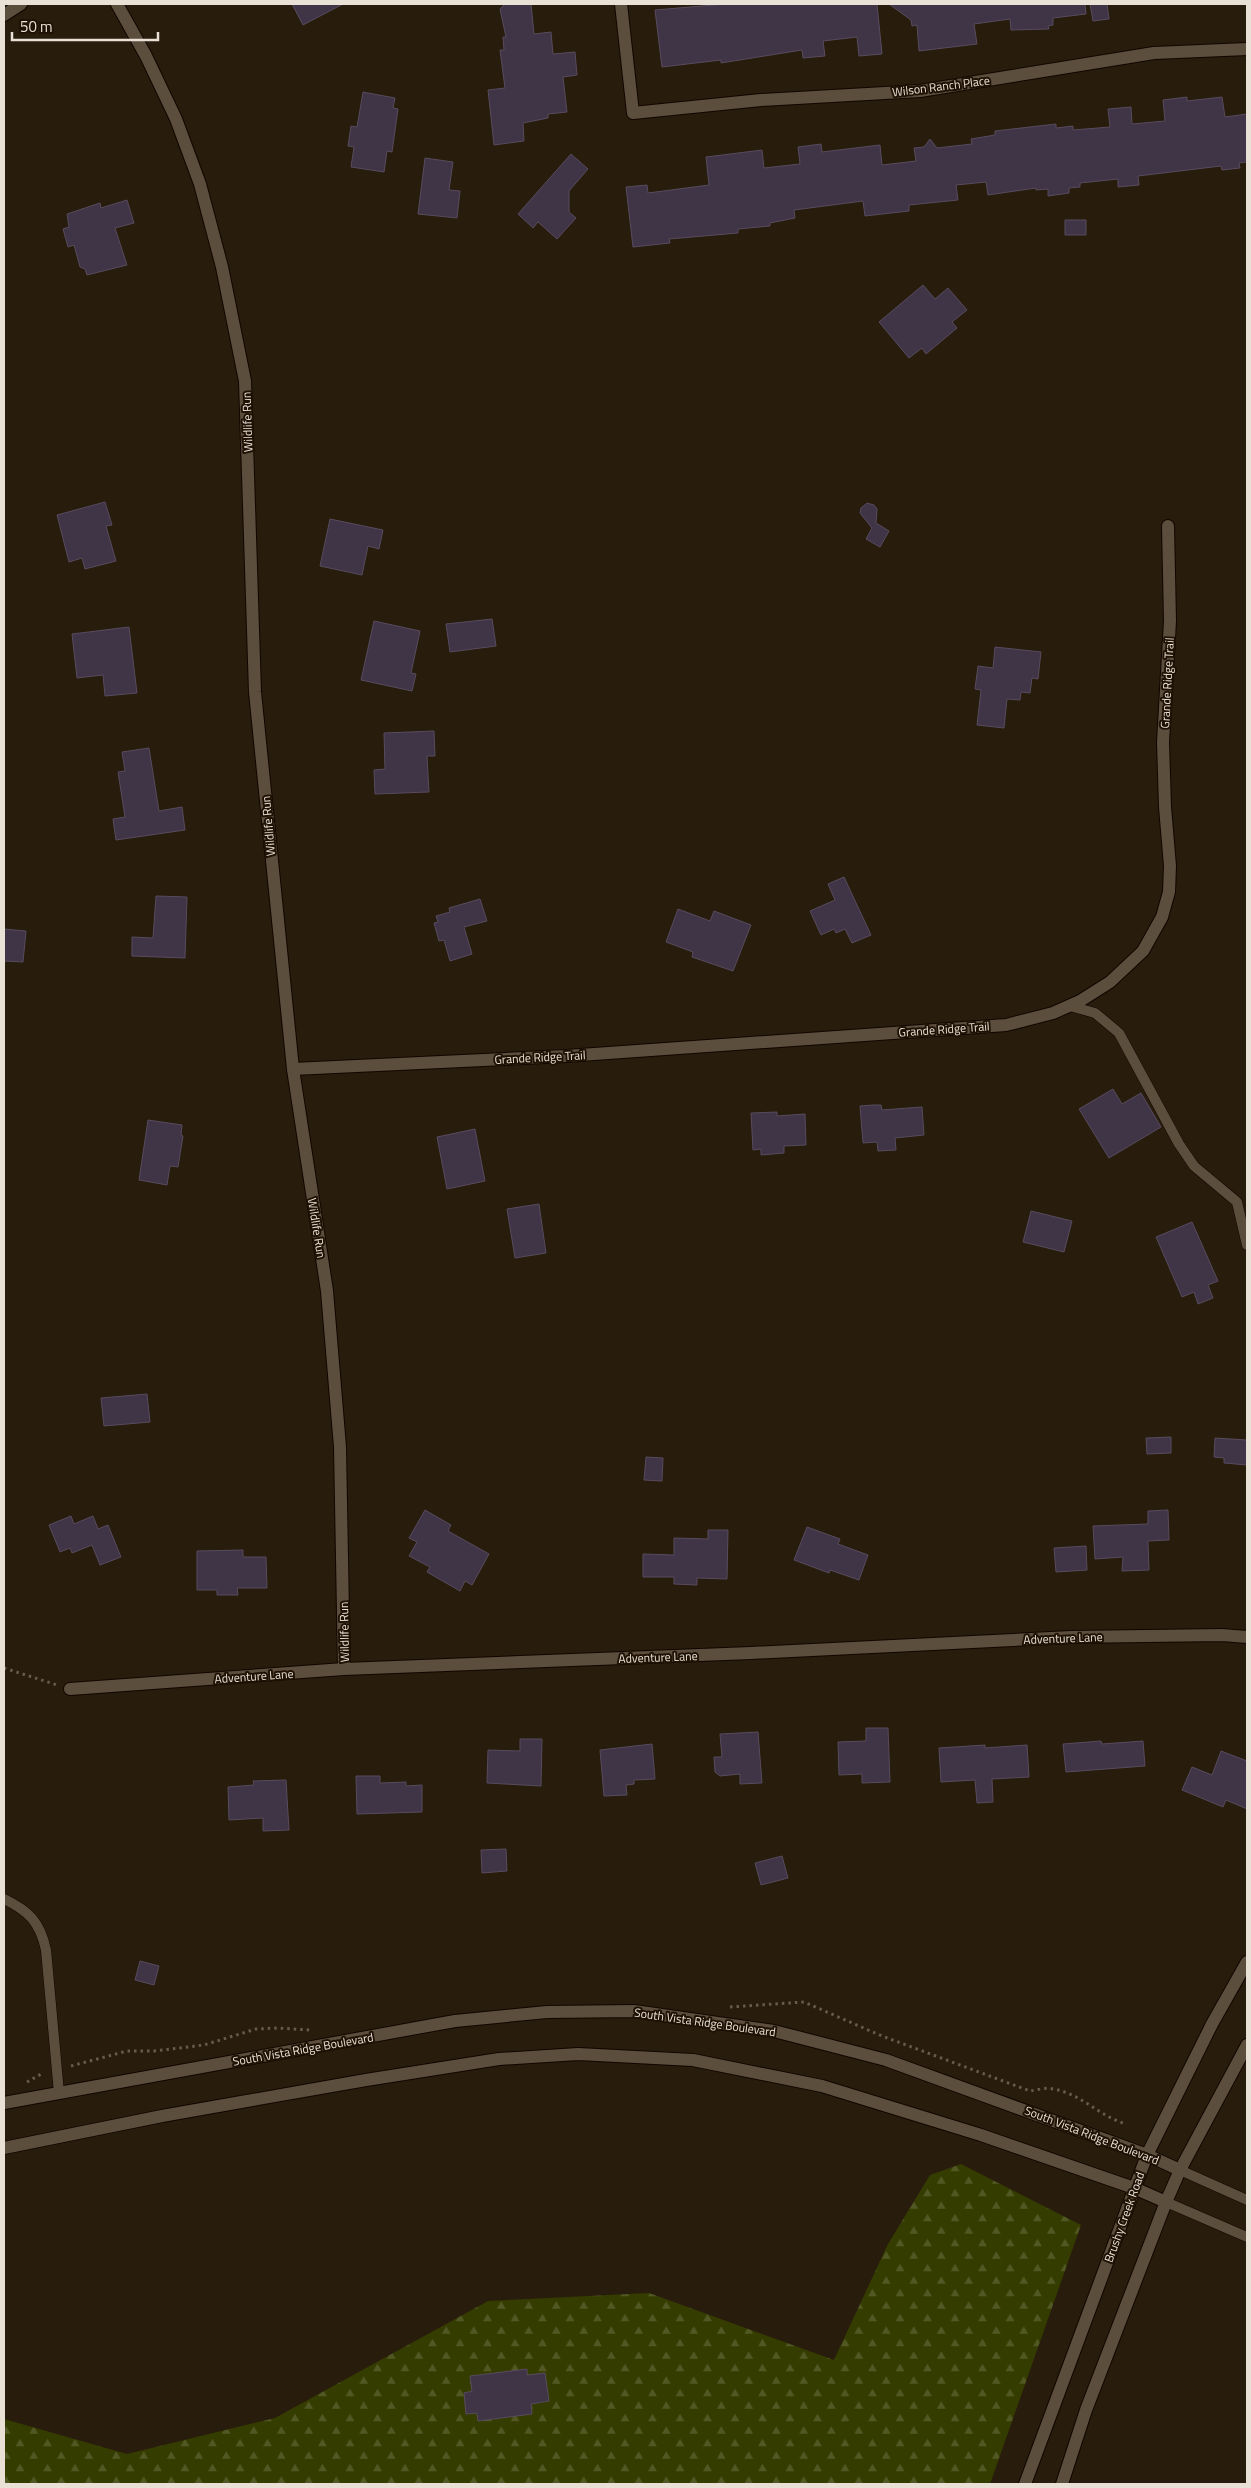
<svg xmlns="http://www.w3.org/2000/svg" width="1251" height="2488" font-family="'Titillium Web',sans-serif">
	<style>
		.forest { fill: url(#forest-firs) }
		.building { fill: #403546; stroke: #574b5e }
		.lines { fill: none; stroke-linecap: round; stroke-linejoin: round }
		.lane-casing { stroke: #110600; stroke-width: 11 }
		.street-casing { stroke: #110600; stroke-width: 14 }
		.secondary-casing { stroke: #110600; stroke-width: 14 }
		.path { stroke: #665b4d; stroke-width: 3; stroke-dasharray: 2.5 4; stroke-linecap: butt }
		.lane { stroke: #5c4e3d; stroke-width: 10 }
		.street { stroke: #5c4e3d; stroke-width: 12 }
		.secondary { stroke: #5c4e3d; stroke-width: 12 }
		.labels { text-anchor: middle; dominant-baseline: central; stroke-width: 4; stroke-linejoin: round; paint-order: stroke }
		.street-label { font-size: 12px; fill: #e9e0d6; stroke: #1f1204 }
	</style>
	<defs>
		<pattern id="forest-firs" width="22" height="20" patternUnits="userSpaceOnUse" patternTransform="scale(1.25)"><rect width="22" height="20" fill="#353c00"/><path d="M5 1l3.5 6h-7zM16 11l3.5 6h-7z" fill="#525824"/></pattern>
	</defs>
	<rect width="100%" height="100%" fill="#281c0c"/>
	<path class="forest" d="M961 2164 1081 2225 990 2484H4V2419L127 2454 275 2418 488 2301 649 2293 834 2360 888 2244 930 2175Z"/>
	<path class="building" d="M292 4H343L303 25Z
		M505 4H531L534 34 551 32 553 54 575 52 577 75 563 77 567 112 548 114V118L523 123 524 141 494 145 488 90 505 88 500 50H504L503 37H506L500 9Z
		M725 4H877L882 54 859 56 857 37 823 41 825 56 803 58 802 50 721 63V60L662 67 655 10Z
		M889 4H1085L1086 14 1053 18V25L1048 26 1049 29 1011 30 1010 19 974 24 977 44 919 51 917 25 912 26 911 20Z
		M1090 4H1107L1109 19 1093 21Z
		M363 92 395 98 393 108 398 109 392 152 387 151 384 172 351 167 354 147 348 146 351 126 357 127Z
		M1187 97V101L1222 97 1225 117 1247 114V162L1239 163 1240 168 1222 170 1221 166 1138 176 1139 185 1118 187V179L1080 183V187L1069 188V193L1048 196V189L1036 190V188L988 195 986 182 956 185 958 200 909 205V211L865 216 863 201 794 210 795 218 770 223V226L738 229V233L669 239 670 243 633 247 626 187 647 185 648 193 709 185 706 157 762 150 764 168 800 164 798 147 821 144 822 152 880 145 882 165 916 161 914 148 924 147 930 139 937 148 972 144 971 139 995 135V131L1056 124V128L1073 126V130L1110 127 1108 109 1131 107 1132 124 1165 121 1163 100Z
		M571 154 588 169 569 191V212L576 218 557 239 538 222 533 228 518 214Z
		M425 158 453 162 449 190 460 191 457 218 418 214Z
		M127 200 134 223 115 228 127 265 87 275 85 269 80 267 74 245 68 247 63 229 69 227 67 214 100 203 101 208Z
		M1065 220H1086V235H1065Z
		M923 285 935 299 948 288 967 310 952 322 957 328 926 354 922 348 909 358 879 322Z
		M105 502 112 525 106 526 116 561 85 569 82 558 69 562 57 515Z
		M867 503 874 505 877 509 876 523 889 531 880 547 866 539 872 528 860 513 861 508Z
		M330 519 383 530 379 549 368 546 362 575 320 566Z
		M492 619 496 646 450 652 446 624Z
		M374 621 420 631 411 673 416 674 412 691 361 680Z
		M129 627 137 693 105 696 103 675 77 678 72 634Z
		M995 647 1041 652 1038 679 1032 678 1030 693 1021 692 1020 700 1007 699 1004 728 977 725 981 690 975 689 978 666 993 668Z
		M434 731 435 756H427L429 792 375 794 374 770 385 769 384 733Z
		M149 748 159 811 182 807 185 830 116 840 113 819 125 817 118 772 125 771 122 752Z
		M844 877 871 935 852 943 845 929 836 933 834 929 821 935 810 911 835 900 828 884Z
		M156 896 187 897 185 958 132 956V937L153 938Z
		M480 899 487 921 464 927 472 954 450 961 444 940 439 941 434 923 438 922 436 916 450 912 449 908Z
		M678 909 710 921 714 911 751 925 733 971 692 957 693 952 666 942Z
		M4 929 26 931 23 962 4 961Z
		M1113 1089 1122 1104 1141 1093 1161 1127 1109 1158 1079 1109Z
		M873 1105H881L882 1110 922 1107 924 1135 895 1138 896 1150 878 1151 877 1142 863 1143 860 1106Z
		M777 1112V1116L805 1114 806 1145 784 1146V1153L761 1155V1149L753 1150 751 1113Z
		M148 1120 182 1125 181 1135 183 1136 178 1167 170 1166 167 1185 139 1180Z
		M475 1129 485 1181 447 1189 437 1137Z
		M539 1204 546 1253 515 1258 507 1209Z
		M1031 1211 1072 1221 1064 1252 1023 1242Z
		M1192 1222 1218 1281 1208 1285 1213 1298 1198 1304 1194 1292 1182 1297 1156 1237Z
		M147 1394 150 1422 104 1426 101 1398Z
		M1171 1437V1453L1147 1454 1146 1438Z
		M1215 1438 1247 1440V1465L1224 1463V1458L1214 1457Z
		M646 1457 663 1458 662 1481 644 1480Z
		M425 1510 451 1525 448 1531 489 1554 472 1585 465 1581 460 1591 427 1572 430 1567 409 1556 417 1542 409 1538Z
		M1168 1510 1169 1540 1148 1541 1149 1570 1122 1571 1123 1557 1095 1559 1093 1526 1148 1524V1511Z
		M71 1516 74 1524 93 1516 98 1529 108 1525 121 1557 100 1565 92 1545 72 1553 70 1548 60 1552 49 1525Z
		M807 1527 840 1539 838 1544 868 1555 859 1580 830 1570 829 1573 794 1560Z
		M708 1530H728L727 1579 697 1578V1585L674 1584V1577H643V1554L674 1555V1538L708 1539Z
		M1086 1546 1087 1570 1056 1572 1054 1548Z
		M243 1550V1557H266L267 1588H237L238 1595H217V1590H197V1551Z
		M866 1728H888L890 1782 862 1783V1774L839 1775 838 1742 866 1741Z
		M758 1732 762 1783 740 1784V1774L720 1776 715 1772 714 1757H722L720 1734Z
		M520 1739H542L541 1786 487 1783 488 1750 520 1751Z
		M1101 1741 1102 1744 1143 1741 1145 1766 1066 1772 1063 1744Z
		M652 1744 655 1779 634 1780V1784L626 1785 627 1795 604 1796 600 1750Z
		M985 1745V1748L1027 1745 1029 1777 992 1779 993 1802 977 1803 975 1780 941 1782 939 1748Z
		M1221 1751 1247 1761V1809L1226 1800 1223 1807 1182 1790 1192 1767 1212 1775Z
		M356 1776H380V1783L406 1782V1786L422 1785V1812L357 1814Z
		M286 1780 289 1830 263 1831V1818L229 1820 228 1787 254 1785 253 1781Z
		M506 1849 507 1871 482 1873 481 1850Z
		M782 1856 788 1878 761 1885 755 1863Z
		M140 1961 159 1966 154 1985 135 1980Z
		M527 2369V2375L545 2373 549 2401 531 2404 532 2414 478 2421 477 2413 466 2414 464 2393 472 2391 470 2376Z"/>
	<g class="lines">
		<defs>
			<path id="lane" d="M1070 1006 1095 1013 1119 1033 1179 1144 1194 1166 1237 1202 1247 1245
				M4 1899C29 1911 40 1922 46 1950L59 2093
				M1180 2170 1247 2200
				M1166 2202 1247 2237"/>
			<path id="street" d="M117 4 146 56 176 119 200 184 222 267 245 381 255 692 293 1069 327 1291 340 1447 344 1669
				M621 4 633 113 761 100 920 91 1154 53 1247 49
				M4 15 21 4
				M293 1069 566 1056 1006 1025 1053 1013 1080 1001 1110 982 1143 951 1162 917 1169 892 1170 866 1165 807 1163 742 1170 621 1168 526
				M70 1689 344 1669 751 1653 1071 1637 1222 1635 1247 1637"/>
			<path id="secondary" d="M4 2103 455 2021 547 2012 634 2011 774 2031 886 2060 1147 2155 1180 2170
				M4 2148 162 2116 366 2080 499 2059 578 2054 693 2060 822 2086 981 2135 1134 2188 1166 2202
				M1025 2484 1147 2155 1212 2024 1247 1962
				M1062 2484 1086 2410 1166 2202 1180 2170 1247 2045"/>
		</defs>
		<use href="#lane" class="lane-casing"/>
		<use href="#street" class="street-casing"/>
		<use href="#secondary" class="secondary-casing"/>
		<path class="path" d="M4 1668 57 1685
			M730 2007 804 2002 882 2036 1030 2091C1037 2090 1046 2087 1053 2089 1080 2093 1098 2115 1123 2123
			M71 2066 127 2051H154L204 2045 256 2029 277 2028 310 2030
			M27 2082 43 2073"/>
		<use href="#lane" class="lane"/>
		<use href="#street" class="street"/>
		<use href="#secondary" class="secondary"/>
	</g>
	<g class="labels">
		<g class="street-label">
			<text transform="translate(941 86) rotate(-7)">Wilson Ranch Place</text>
			<text transform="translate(247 422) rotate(-92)">Wildlife Run</text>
			<text transform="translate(1167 683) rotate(-87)">Grande Ridge Trail</text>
			<text transform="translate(268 826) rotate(-95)">Wildlife Run</text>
			<text transform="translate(944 1029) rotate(-4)">Grande Ridge Trail</text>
			<text transform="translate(540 1057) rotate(-3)">Grande Ridge Trail</text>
			<text transform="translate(317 1228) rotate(81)">Wildlife Run</text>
			<text transform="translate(344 1632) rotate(-91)">Wildlife Run</text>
			<text transform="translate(1063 1638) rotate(-2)">Adventure Lane</text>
			<text transform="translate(658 1657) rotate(-2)">Adventure Lane</text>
			<text transform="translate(254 1676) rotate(-4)">Adventure Lane</text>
			<text transform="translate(705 2022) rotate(8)">South Vista Ridge Boulevard</text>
			<text transform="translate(303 2049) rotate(-10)">South Vista Ridge Boulevard</text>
			<text transform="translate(1092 2135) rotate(21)">South Vista Ridge Boulevard</text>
			<text transform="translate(1124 2217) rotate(-70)">Brushy Creek Road</text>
		</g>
	</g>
	<rect width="1251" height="2488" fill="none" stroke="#e9e0d6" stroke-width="10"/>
	<path d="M12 32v8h146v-8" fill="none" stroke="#e9e0d6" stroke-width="2.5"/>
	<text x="20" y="32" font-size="15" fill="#e9e0d6" stroke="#1f1204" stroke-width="4" paint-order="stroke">50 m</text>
</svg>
